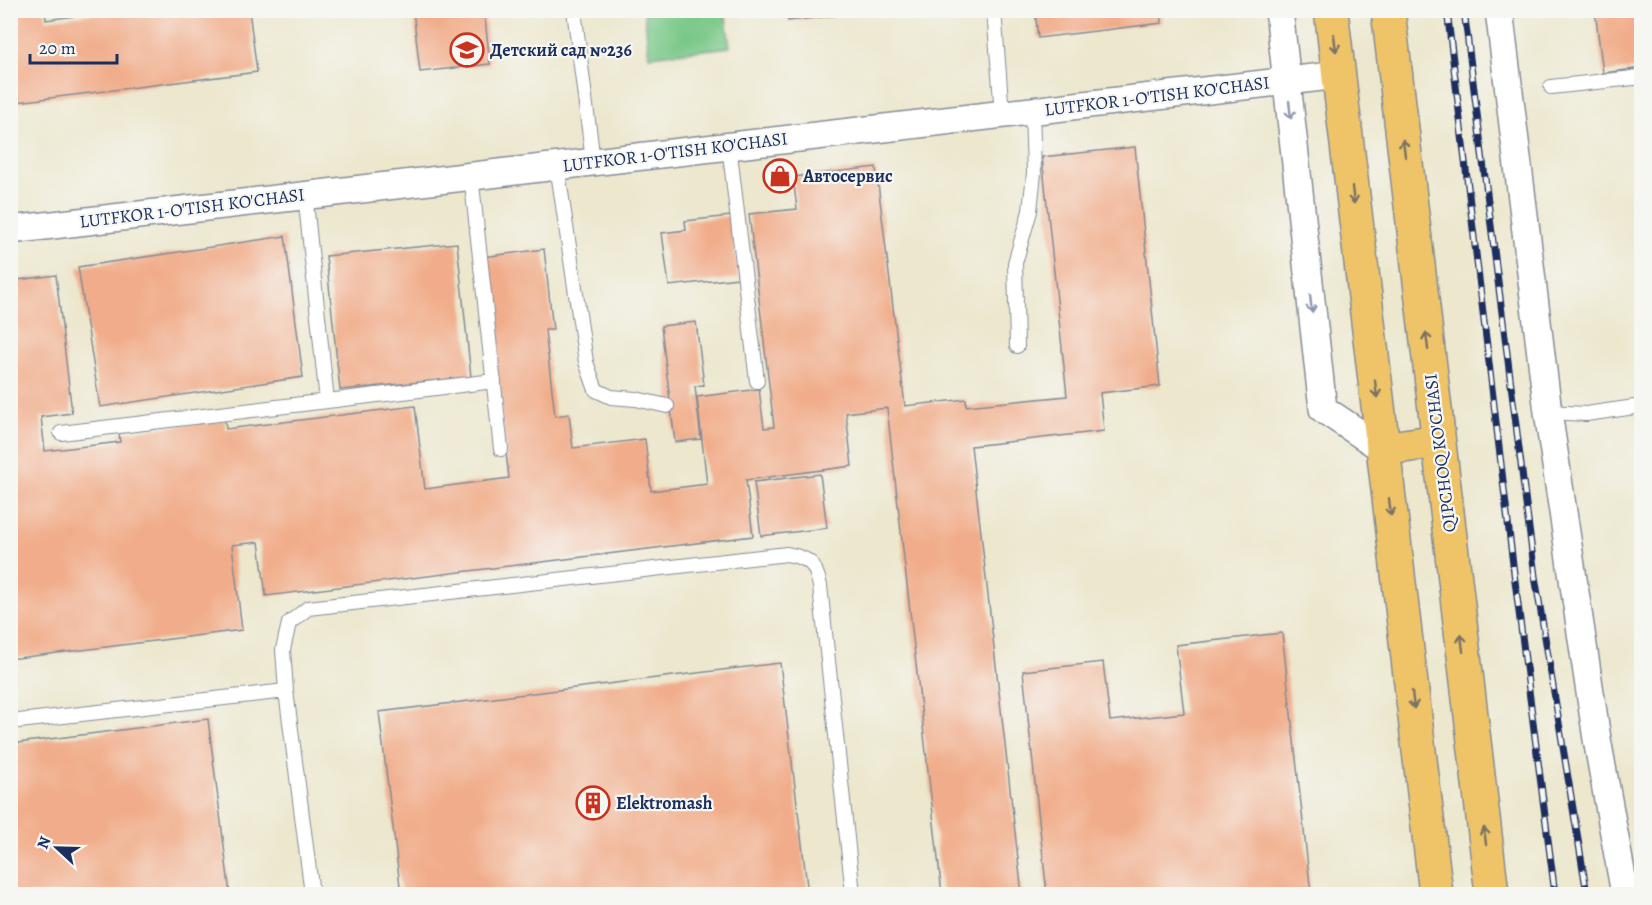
<svg xmlns="http://www.w3.org/2000/svg" width="1652" height="905" font-family="Alegreya,serif">
	<style>
		.green { fill: #79c888; stroke: #4a7c73; stroke-width: 1.5 }
		.building { fill: #f1ad8b }
		.lines { fill: none; stroke-linecap: round; stroke-linejoin: round }
		.service-casing { stroke: #848b96; stroke-width: 16 }
		.minor-casing { stroke: #848b96; stroke-width: 30 }
		.primary-casing { stroke: #848b96; stroke-width: 36 }
		.service { stroke: #fff; stroke-width: 14 }
		.minor { stroke: #fff; stroke-width: 27 }
		.primary { stroke: #efc469; stroke-width: 33 }
		.rail-casing { stroke: #1b2f5e; stroke-width: 7 }
		.rail { stroke: #f6f6f2; stroke-width: 4.5; stroke-dasharray: 14; stroke-linecap: butt }
		.oneway { stroke: #7a7263 }
		.oneway2 { stroke: #8d97ae }
		.labels { text-anchor: middle; dominant-baseline: central; stroke-width: 4.5; stroke-linejoin: round; paint-order: stroke }
		.poi-label { font-size: 18px; font-weight: bold; fill: #1b2f5e; stroke: #f6f6f2; text-anchor: start }
		.street-label { font-size: 18px; fill: #1b2f5e; stroke: #f6f6f2 }
	</style>
	<rect width="100%" height="100%" fill="#f6f6f2"/>
	<filter id="ink" filterUnits="userSpaceOnUse"><feTurbulence type="fractalNoise" baseFrequency=".0167" numOctaves="2"/><feDisplacementMap in="SourceGraphic" scale="12" xChannelSelector="R" yChannelSelector="G"/><feConvolveMatrix kernelMatrix="1 2 1 2 8 2 1 2 1" color-interpolation-filters="sRGB"/></filter>
	<filter id="wash" filterUnits="userSpaceOnUse"><feTurbulence type="fractalNoise" baseFrequency=".008" numOctaves="4" result="noise"/><feDisplacementMap in="SourceGraphic" scale="24" xChannelSelector="R" yChannelSelector="G"/><feGaussianBlur stdDeviation="1.35" result="paint"/><feColorMatrix in="noise" values="0 0 0 0 0 0 0 0 0 0 0 0 0 0 0 0 0 1.4 0 .05"/><feComposite in="paint" operator="in"/></filter>
	<g filter="url(#wash)">
		<rect width="100%" height="100%" fill="#ece7cd"/>
		<path class="green" d="M644 11H725L730 47 649 56Z"/>
		<g id="blocks">
			<path class="building" d="M10 10H45L46 20 119 10H249L257 72 10 103Z
				M413 10H484L490 64 420 72Z
				M787 10H857V13L788 21Z
				M1035 10H1161L1162 23 1038 38Z
				M1595 10H1642V68L1603 73Z
				M1135 147 1160 386 1100 393 1104 431 971 446 1022 894H942L887 408 846 413 852 466 746 480 753 536 266 596 259 542 232 545 242 630 10 659V281L56 275 72 413 41 417 45 451 120 442 119 433 225 420 226 429 415 406 425 489 509 478 483 257 544 249 553 330H545L555 416 569 414 573 448 645 439 651 491 707 484 697 397 759 389 764 428 774 427 749 214 797 209 793 177 876 167 905 406 966 399V406L1067 396 1042 157Z
				M731 216 738 278 669 286 662 233 686 230 685 221Z
				M285 236 303 377 100 407 78 267Z
				M457 243 471 377 340 390 326 256Z
				M696 322 704 385 695 386 701 439 675 442 661 326Z
				M820 474 827 528 761 536 754 482Z
				M1282 633 1311 894H1047L1023 671 1103 662 1110 721 1184 713 1176 645Z
				M780 663 808 894H401L379 712Z
				M208 719 230 894H10V744Z"/>
		</g>
	</g>
	<g filter="url(#ink)">
		<use href="#blocks" fill-opacity="0" stroke="#848b96" stroke-width="1.5"/>
		<g class="lines">
			<defs>
				<path id="service" d="M574 10 593 161
					M994 10 1002 114
					M1551 87 1642 77
					M729 145 757 381
					M557 165 586 362 596 390 611 397 636 399 667 406
					M471 175 501 449
					M305 194 327 401
					M1017 346 1015 263 1030 211 1034 173 1032 110
					M1548 412 1586 414 1642 406
					M61 433 494 381
					M10 722 286 691
					M312 894 286 691 283 650 289 623 308 608 787 554C810 559 815 562 820 586L853 894"/>
				<path id="minor" d="M1279 10 1323 409 1383 449
					M1499 10 1548 412 1597 739 1625 894
					M10 230 1339 75"/>
				<path id="primary" d="M1331 10 1436 894
					M1388 10 1492 894
					M1383 449 1438 441"/>
			</defs>
			<use href="#service" class="service-casing"/>
			<use href="#minor" class="minor-casing"/>
			<use href="#primary" class="primary-casing"/>
			<use href="#service" class="service"/>
			<use href="#minor" class="minor"/>
			<use href="#primary" class="primary"/>
			<defs>
				<path id="rail" d="M1447 10 1514 573 1555 894
					M1464 10 1535 576 1587 894"/>
			</defs>
			<use href="#rail" class="rail-casing"/>
			<use href="#rail" class="rail"/>
		</g>
		<defs><path id="oneway-shaft" d="M-6 0H5M1.5-3L5.5 0L1.5 3" fill="none" stroke-width="1.6" stroke-linecap="round" stroke-linejoin="round" transform="scale(1.5)"/></defs>
		<g class="oneway">
			<use href="#oneway-shaft" transform="translate(1335 43) rotate(83)"/>
			<use href="#oneway-shaft" transform="translate(1404 148) rotate(-97)"/>
			<use href="#oneway-shaft" transform="translate(1353 195) rotate(83)"/>
			<use href="#oneway-shaft" transform="translate(1427 341) rotate(-97)"/>
			<use href="#oneway-shaft" transform="translate(1376 389) rotate(83)"/>
			<use href="#oneway-shaft" transform="translate(1390 507) rotate(83)"/>
			<use href="#oneway-shaft" transform="translate(1462 643) rotate(-97)"/>
			<use href="#oneway-shaft" transform="translate(1413 700) rotate(83)"/>
			<use href="#oneway-shaft" transform="translate(1485 836) rotate(-97)"/>
		</g>
		<g class="oneway2">
			<use href="#oneway-shaft" transform="translate(1290 110) rotate(84)"/>
			<use href="#oneway-shaft" transform="translate(1311 304) rotate(84)"/>
		</g>
	</g>
	<defs>
		<symbol id="school-ring" viewBox="-11 -11 22 22"><circle r="9.5" fill="#f6f6f2" stroke="#c8321e" stroke-width="1.5"/><path d="M0-5L7-2L0 1L-7-2ZM-4 1L0 2.5L4 1V4Q0 6-4 4Z" fill="#c8321e"/></symbol>
		<symbol id="shop-ring" viewBox="-11 -11 22 22"><circle r="9.5" fill="#f6f6f2" stroke="#c8321e" stroke-width="1.5"/><path d="M-5-2.5h2.3a2.7 3.5 0 0 1 5.4 0H5L5.5 6h-11ZM-1.5-2.5h3a1.5 2.3 0 0 0-3 0Z" fill="#c8321e"/></symbol>
		<symbol id="building-ring" viewBox="-11 -11 22 22"><circle r="9.5" fill="#f6f6f2" stroke="#c8321e" stroke-width="1.5"/><path d="M-4-6H4V6H1V3H-1V6H-4ZM-2.5-4.3h1.7v1.8h-1.7ZM.8-4.3h1.7v1.8H.8ZM-2.5-1h1.7V.8h-1.7ZM.8-1h1.7V.8H.8Z" fill="#c8321e"/></symbol>
	</defs>
	<g fill-rule="evenodd">
		<use href="#school-ring" x="448" y="31" width="38" height="38"/>
		<use href="#shop-ring" x="761" y="157" width="38" height="38"/>
		<use href="#building-ring" x="574" y="784" width="38" height="38"/>
	</g>
	<g class="labels">
		<g class="poi-label">
			<text x="490" y="50">Детский сад №236</text>
			<text x="803" y="176">Автосервис</text>
			<text x="616" y="803">Elektromash</text>
		</g>
		<g class="street-label">
			<text transform="translate(1157 96) rotate(-7)">LUTFKOR 1-O'TISH KO'CHASI</text>
			<text transform="translate(675 152) rotate(-7)">LUTFKOR 1-O'TISH KO'CHASI</text>
			<text transform="translate(192 208) rotate(-7)">LUTFKOR 1-O'TISH KO'CHASI</text>
			<text transform="translate(1440 453) rotate(-97)">QIPCHOQ KO'CHASI</text>
		</g>
	</g>
	<rect width="1652" height="905" fill="none" stroke="#f6f6f2" stroke-width="36"/>
	<g transform="translate(57 848) rotate(292)" stroke="#f6f6f2" stroke-width="4.5" paint-order="stroke">
	<path d="M0-4.5L10 22L0 15L-10 22Z" fill="#1b2f5e"/>
	<text y="-9" font-size="16" font-weight="bold" text-anchor="middle" fill="#1b2f5e">N</text>
	</g>
	<path d="M30 54v9h87v-9" fill="none" stroke="#1b2f5e" stroke-width="3"/>
	<text x="39" y="54" font-size="18" fill="#1b2f5e" stroke="#f6f6f2" stroke-width="4.5" paint-order="stroke">20 m</text>
</svg>
